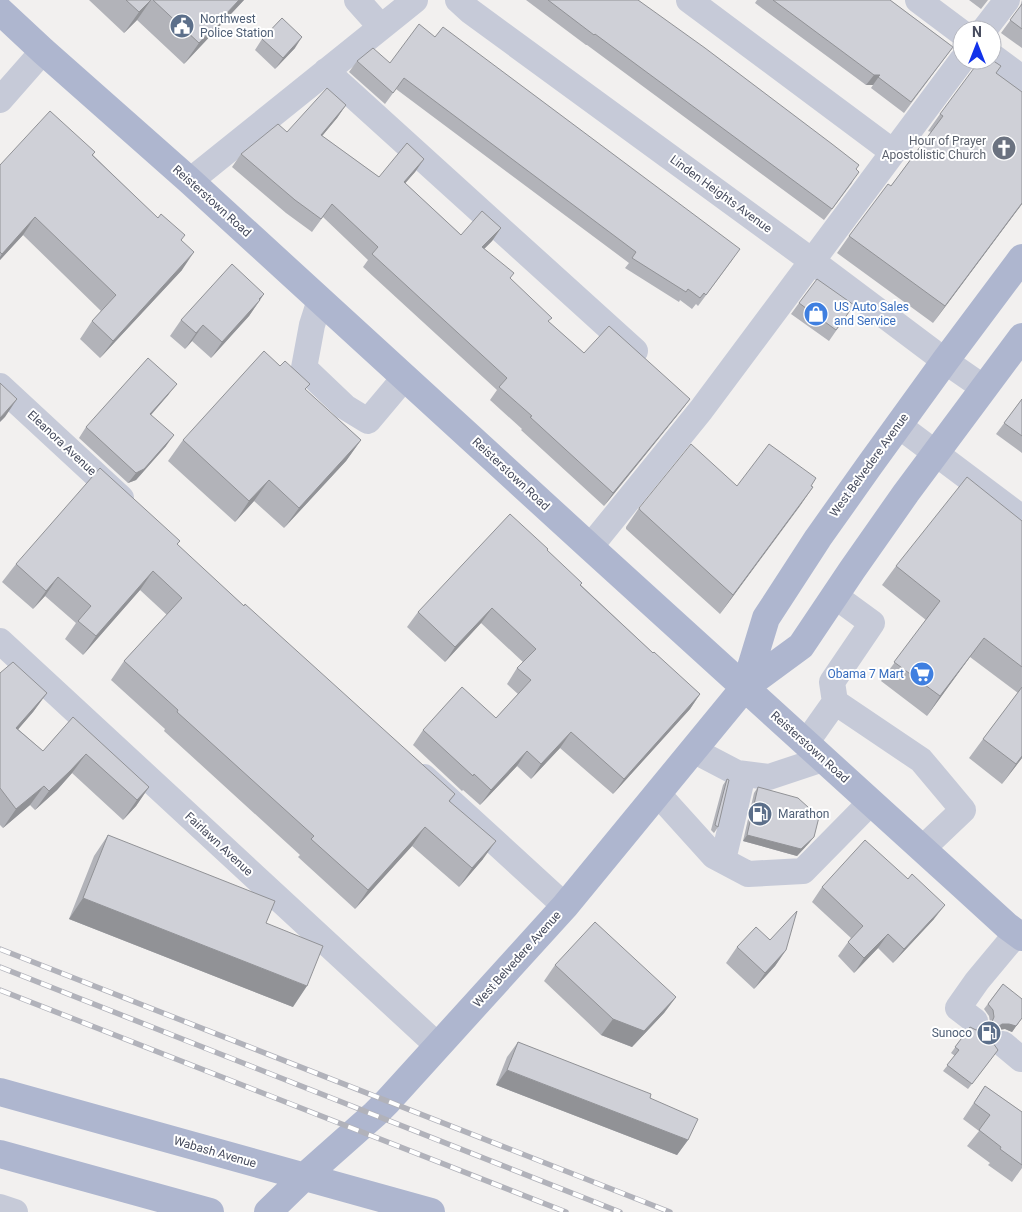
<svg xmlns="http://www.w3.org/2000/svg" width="1022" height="1212" font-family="Roboto,sans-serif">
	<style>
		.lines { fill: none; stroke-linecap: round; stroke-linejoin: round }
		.minor { stroke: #c6cad8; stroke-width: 26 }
		.major { stroke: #aeb6cf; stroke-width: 28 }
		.rail-casing { stroke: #b1b2ba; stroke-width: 5.5 }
		.rail { stroke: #fff; stroke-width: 4; stroke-dasharray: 11; stroke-linecap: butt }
		.wall { fill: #b2b3b9 }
		.shaded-wall { fill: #919296 }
		.building { fill: #cfd0d7; stroke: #919296 }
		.labels { text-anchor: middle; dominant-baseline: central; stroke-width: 4; stroke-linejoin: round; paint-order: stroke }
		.service-label { font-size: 12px; fill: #4e5e75; stroke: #fff; text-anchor: start }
		.worship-label { font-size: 12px; fill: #5b616d; stroke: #fff; text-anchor: end }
		.street-label { font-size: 12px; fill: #474c5e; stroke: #fff }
		.shop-label { font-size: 12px; fill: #366cbe; stroke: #fff; text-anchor: start }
	</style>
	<rect width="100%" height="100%" fill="#f2f0ef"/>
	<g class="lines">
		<path class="minor" d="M357 0 381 27
			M458 0 470 11 812 261 945 361 984 388
			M689 0 893 152
			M918 0 962 33
			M984 30 1007 0
			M992 56 1022 78
			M326 71 635 351
			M0 100 43 51
			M190 181 415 0
			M320 300 312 325 304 368 345 407 368 421 405 377
			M0 386 121 498
			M898 425 1022 518
			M590 547 701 410 962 60
			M835 596 872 623 832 682 835 702 921 760 963 810 922 849
			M0 641 438 1046
			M806 743 835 702
			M693 750 737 773 769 777 823 759
			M424 777 565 906
			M658 794 714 856 748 874 803 871 871 802
			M723 860 743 774
			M975 1021 958 1008 977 981 1017 933
			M1003 1044 1021 1059
			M0 1207 15 1212"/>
		<path class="major" d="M0 11 43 51 190 181 590 547 961 884 1007 926 1022 937
			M745 687 766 618 818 538 869 466 945 361 1022 258
			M0 1092 431 1212
			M0 1154 210 1212
			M268 1212 304 1177 375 1114 387 1102 565 906 745 687 801 646 852 570 906 493 1022 337"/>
		<defs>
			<path id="rail" d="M0 949 670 1212
				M0 967 620 1212
				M0 990 566 1212"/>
		</defs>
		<use href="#rail" class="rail-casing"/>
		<use href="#rail" class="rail"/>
	</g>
	<path class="wall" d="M89 0H244L184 64 137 20 124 33Z
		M526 0H638L856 169 852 183 824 220 587 45H586Z
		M757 0H890L953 47 904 113 871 88 873 85H866L755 3Z
		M969 0H988L981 9Z
		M1022 0V48L1001 33 1020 7Z
		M262 39 295 48 275 69 255 50Z
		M357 61 390 63 733 259 698 306 696 304 692 309 680 300 679 302 625 268 629 263 396 89 385 104 349 72Z
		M996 73 1022 92V204L933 323 837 253 849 236 891 186 931 132 928 131 940 114Z
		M346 105 337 118 322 136 379 177 424 159 415 172 405 183 461 235 501 228 492 241 484 249 549 322 584 353 690 399 680 412 604 506 521 430 522 429 490 400 497 390 363 267 368 260 323 217 312 232 286 213 232 167 241 154 287 132Z
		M95 152 93 155 181 241 182 270 100 358 80 339 92 321 101 311 23 235 0 260V165Z
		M264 294 249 316 211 358 192 341 185 349 170 336 181 320Z
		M799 303 854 305 829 341 791 314Z
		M306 390 361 440 346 461 284 528 254 501 235 522 168 461 183 440Z
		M169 394 151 415 166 446 136 480 128 483 79 438 86 427Z
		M1022 399V453L996 434Z
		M737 486H811L813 487 720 614 626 529V527L639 508Z
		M1022 521V758L1002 784 969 758 983 739 1018 693 970 657 927 716 881 681 926 620 882 585 896 566Z
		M180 541 177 545 244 606 455 794 450 801 483 859 459 887 412 846 355 909 298 857 300 855 164 731 165 729 111 680 124 661 167 615 140 590 83 655 65 639 76 623 45 596 33 609 2 582 16 564Z
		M547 550 581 585 653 653 700 694 690 709 613 794 560 748 531 779 517 766 480 805 463 790 462 791 413 745 423 730 496 718 518 694 507 684 517 668 523 662 481 623 445 662 407 627 418 612Z
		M0 673 47 693 33 712 18 729 43 751 73 717 149 787 136 806 123 820 72 773 57 790 35 810 30 805 3 828 0 825Z
		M727 779 718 827 714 833 711 830 723 785Z
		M758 787 814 837 809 843 797 856 743 841 754 793Z
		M108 835 266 923 293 1007 69 919 94 856Z
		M822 887 934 919 893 963 878 948 854 973 838 956 851 938 812 902Z
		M770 940 786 950 775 966 754 989 726 963 737 947Z
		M555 965 676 997 664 1013 632 1047 601 1035 544 981Z
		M1003 984 1022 1018 1012 1032 1005 1029 998 1030 993 1033 992 1035 993 1043 998 1050 968 1089 943 1071 955 1056 951 1053 970 1027 976 1030 984 1029 988 1026 990 1022 989 1016 984 1009Z
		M518 1042 650 1098 688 1140 677 1155 496 1085 507 1057Z
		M985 1086 1022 1112V1168L1012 1182 988 1165 990 1163 967 1146 979 1131 963 1119Z"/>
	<path class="shaded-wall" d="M151 0 137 20 124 33 139 12Z
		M239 0H244L184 64 199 43Z
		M302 37 295 48 275 69 283 58Z
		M874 75H880L873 85H866Z
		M346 105 337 118 312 148 321 135Z
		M424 159 415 172 395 195 404 182Z
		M1022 203V204L933 323 945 306Z
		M35 217 23 235 0 260V257L2 254Z
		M501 228 492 241 473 260 482 247Z
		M194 252 182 270 100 358 113 341Z
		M264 294 249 316 211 358 222 342Z
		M203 325 192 341 185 349 196 333Z
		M177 384 169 394 142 425 150 414Z
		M17 399 5 417 0 422V418Z
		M690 399 680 412 604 506 613 493Z
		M174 435 166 446 136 480 128 483 136 473Z
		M361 440 346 461 284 528 299 508Z
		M269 480 254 501 235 522 249 501Z
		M813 487 800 506 720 614 733 595Z
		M153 571 140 590 83 655 96 636Z
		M58 577 45 596 33 609 46 591Z
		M492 608 481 623 445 662 455 647Z
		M984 638 970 657 927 716 940 696Z
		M47 693 33 712 3 747 16 728Z
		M700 694 690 709 613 794 624 779Z
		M571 732 560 748 531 779 541 764Z
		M527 751 517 766 480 805 491 790Z
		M86 754 72 773 57 790 35 810 49 791Z
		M1022 756V758L1002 784 1016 764Z
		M44 786 30 805 3 828 16 809Z
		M149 787 136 806 123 820 137 800Z
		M425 827 412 846 355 909 368 890Z
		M747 835 814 837 809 843 797 856 743 841Z
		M496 841 483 859 459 887 472 868Z
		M83 898 307 986 293 1007 69 919Z
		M945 905 934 919 893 963 904 949Z
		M888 934 878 948 854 973 864 958Z
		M786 950 775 966 754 989 765 973Z
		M676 997 664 1013 632 1047 601 1035 613 1019Z
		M1022 1018 1012 1032 1005 1029 998 1030 991 1035 995 1029 1002 1024Z
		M507 1070 688 1140 677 1155 496 1085Z"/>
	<path class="building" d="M126 0H151L139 12Z
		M153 0H239L199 43Z
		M548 0H638L705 48 832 144 859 165 856 169 859 172 832 209 595 34 594 35Z
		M773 0H890L953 47 911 102 878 77 880 75H874Z
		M1022 4V29L1010 20Z
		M282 18 302 37 283 58 262 39Z
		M419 24 435 37 443 27 740 249 706 295 704 293 700 298 688 289 686 292 632 258 636 252 404 78 393 93 357 61 373 48 390 63Z
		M980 60H992L1001 66 996 73 1022 92V203L945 306 849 236 888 184 891 186 943 116 940 114Z
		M327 88 346 105 321 135 379 177 407 143 424 159 404 182 461 235 482 211 501 228 482 247 514 273 510 278 552 318 548 321 584 353 609 326 690 399 613 493 530 417 532 416 499 387 507 378 372 254 378 247 332 204 321 219 295 200 241 154 278 124 287 132Z
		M50 111 95 152 92 155 158 218 161 214 185 235 181 240 194 252 113 341 92 321 116 295 35 217 2 254 0 252V165Z
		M232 264 264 294 259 299 260 300 222 342 203 325 196 333 181 320Z
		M817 279 854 305 836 330 799 303Z
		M264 351 280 366 285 361 310 384 305 389 361 440 299 508 269 480 249 501 183 440Z
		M148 358 177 384 150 414 174 435 144 469 136 473 86 427Z
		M0 383 17 399 0 418Z
		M1022 399V436L1004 423Z
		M691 444 737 486 769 444 816 478 811 486 813 487 733 595 640 510 639 508Z
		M100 468 180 541 177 544 244 606 245 604 455 794 449 801 496 841 472 868 425 827 368 890 311 839 314 836 177 712 178 710 124 661 182 598 153 571 96 636 78 621 91 606 58 577 46 591 16 564Z
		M967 477 1022 521V667L984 638 940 696 894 662 940 601 896 566Z
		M510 514 548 549 547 550 582 583 580 585 653 653 654 652 700 694 624 779 571 732 541 764 527 751 491 790 474 774 473 776 423 730 462 687 496 718 531 680 517 668 536 649 492 608 455 647 418 612Z
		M13 662 47 693 16 728 43 751 73 717 149 787 137 800 86 754 70 771 49 791 44 786 16 809 0 788V673Z
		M1022 687V756L1016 764 983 739Z
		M727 779 729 780 718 827 715 825Z
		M758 787 798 798 819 817 814 837 801 849 747 835Z
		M108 835 275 901 266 923 323 946 307 986 83 898Z
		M865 840 908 879 912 874 945 905 904 949 888 934 864 958 848 942 863 926 822 887Z
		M797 911 786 950 765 973 737 947 756 927 770 940Z
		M595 922 676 997 644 1031 613 1019 555 965Z
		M1003 984 1022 999V1018L1016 1026 1009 1024H1002L995 1029 992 1035 993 1043 998 1050 972 1084 947 1065 959 1050 955 1047 970 1027 976 1030 984 1029 991 1024 994 1017 993 1010 988 1004Z
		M518 1042 651 1094 650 1098 698 1119 688 1140 507 1070Z
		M985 1086 1022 1112V1165L1000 1149 1001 1147 979 1130 990 1115 974 1103Z"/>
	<defs>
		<symbol id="civic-disc" viewBox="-11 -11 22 22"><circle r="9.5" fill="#5c6f8a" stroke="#fff"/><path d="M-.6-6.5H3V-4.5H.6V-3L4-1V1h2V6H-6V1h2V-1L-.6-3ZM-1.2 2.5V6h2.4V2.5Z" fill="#fff"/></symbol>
		<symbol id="church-disc" viewBox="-11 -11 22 22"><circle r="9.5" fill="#6b7280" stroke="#fff"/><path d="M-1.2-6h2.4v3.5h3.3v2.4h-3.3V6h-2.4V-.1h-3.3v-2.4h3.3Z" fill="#fff"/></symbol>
		<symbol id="shop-disc" viewBox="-11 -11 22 22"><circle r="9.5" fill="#3f7fe0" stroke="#fff"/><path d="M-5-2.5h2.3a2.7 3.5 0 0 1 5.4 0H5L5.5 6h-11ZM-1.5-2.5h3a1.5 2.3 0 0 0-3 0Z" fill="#fff"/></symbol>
		<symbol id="supermarket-disc" viewBox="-11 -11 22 22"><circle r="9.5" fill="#3f7fe0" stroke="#fff"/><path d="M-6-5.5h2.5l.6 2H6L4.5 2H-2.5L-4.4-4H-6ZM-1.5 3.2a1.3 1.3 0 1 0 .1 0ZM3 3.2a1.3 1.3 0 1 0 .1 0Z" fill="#fff"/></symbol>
		<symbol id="fuel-disc" viewBox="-11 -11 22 22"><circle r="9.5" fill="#5c6f8a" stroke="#fff"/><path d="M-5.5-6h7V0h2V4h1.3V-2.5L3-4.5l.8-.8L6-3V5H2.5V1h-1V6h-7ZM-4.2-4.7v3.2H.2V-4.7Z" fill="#fff"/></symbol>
	</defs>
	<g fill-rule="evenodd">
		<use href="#civic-disc" x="168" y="12" width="28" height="28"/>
		<use href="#church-disc" x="990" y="134" width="28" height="28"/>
		<use href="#shop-disc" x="802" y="300" width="28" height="28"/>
		<use href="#supermarket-disc" x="908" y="660" width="28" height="28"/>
		<use href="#fuel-disc" x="746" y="800" width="28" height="28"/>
		<use href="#fuel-disc" x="975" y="1019" width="28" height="28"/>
	</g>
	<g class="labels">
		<g class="service-label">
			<text x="200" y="19">Northwest<tspan x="200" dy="14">Police Station</tspan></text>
			<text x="778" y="814">Marathon</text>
			<text x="972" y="1033" text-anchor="end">Sunoco</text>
		</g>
		<g class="worship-label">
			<text x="986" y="141">Hour of Prayer<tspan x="986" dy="14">Apostolistic Church</tspan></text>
		</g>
		<g class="street-label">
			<text transform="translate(721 194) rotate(36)">Linden Heights Avenue</text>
			<text transform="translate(212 201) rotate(42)">Reisterstown Road</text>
			<text transform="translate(62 443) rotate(43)">Eleanora Avenue</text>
			<text transform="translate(869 465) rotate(-54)">West Belvedere Avenue</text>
			<text transform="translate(511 474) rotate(43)">Reisterstown Road</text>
			<text transform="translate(810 747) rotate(42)">Reisterstown Road</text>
			<text transform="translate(219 844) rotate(43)">Fairlawn Avenue</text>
			<text transform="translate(517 959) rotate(-48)">West Belvedere Avenue</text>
			<text transform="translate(215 1152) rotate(16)">Wabash Avenue</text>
		</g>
		<g class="shop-label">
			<text x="834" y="307">US Auto Sales<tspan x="834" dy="14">and Service</tspan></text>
			<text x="904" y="674" text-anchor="end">Obama 7 Mart</text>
		</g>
	</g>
	<g transform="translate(977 45)"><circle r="24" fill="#ffffff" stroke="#b5b7bf"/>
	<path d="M0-4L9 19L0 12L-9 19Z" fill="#1233ea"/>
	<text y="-8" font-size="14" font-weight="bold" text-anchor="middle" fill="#474c5e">N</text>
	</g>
</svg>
